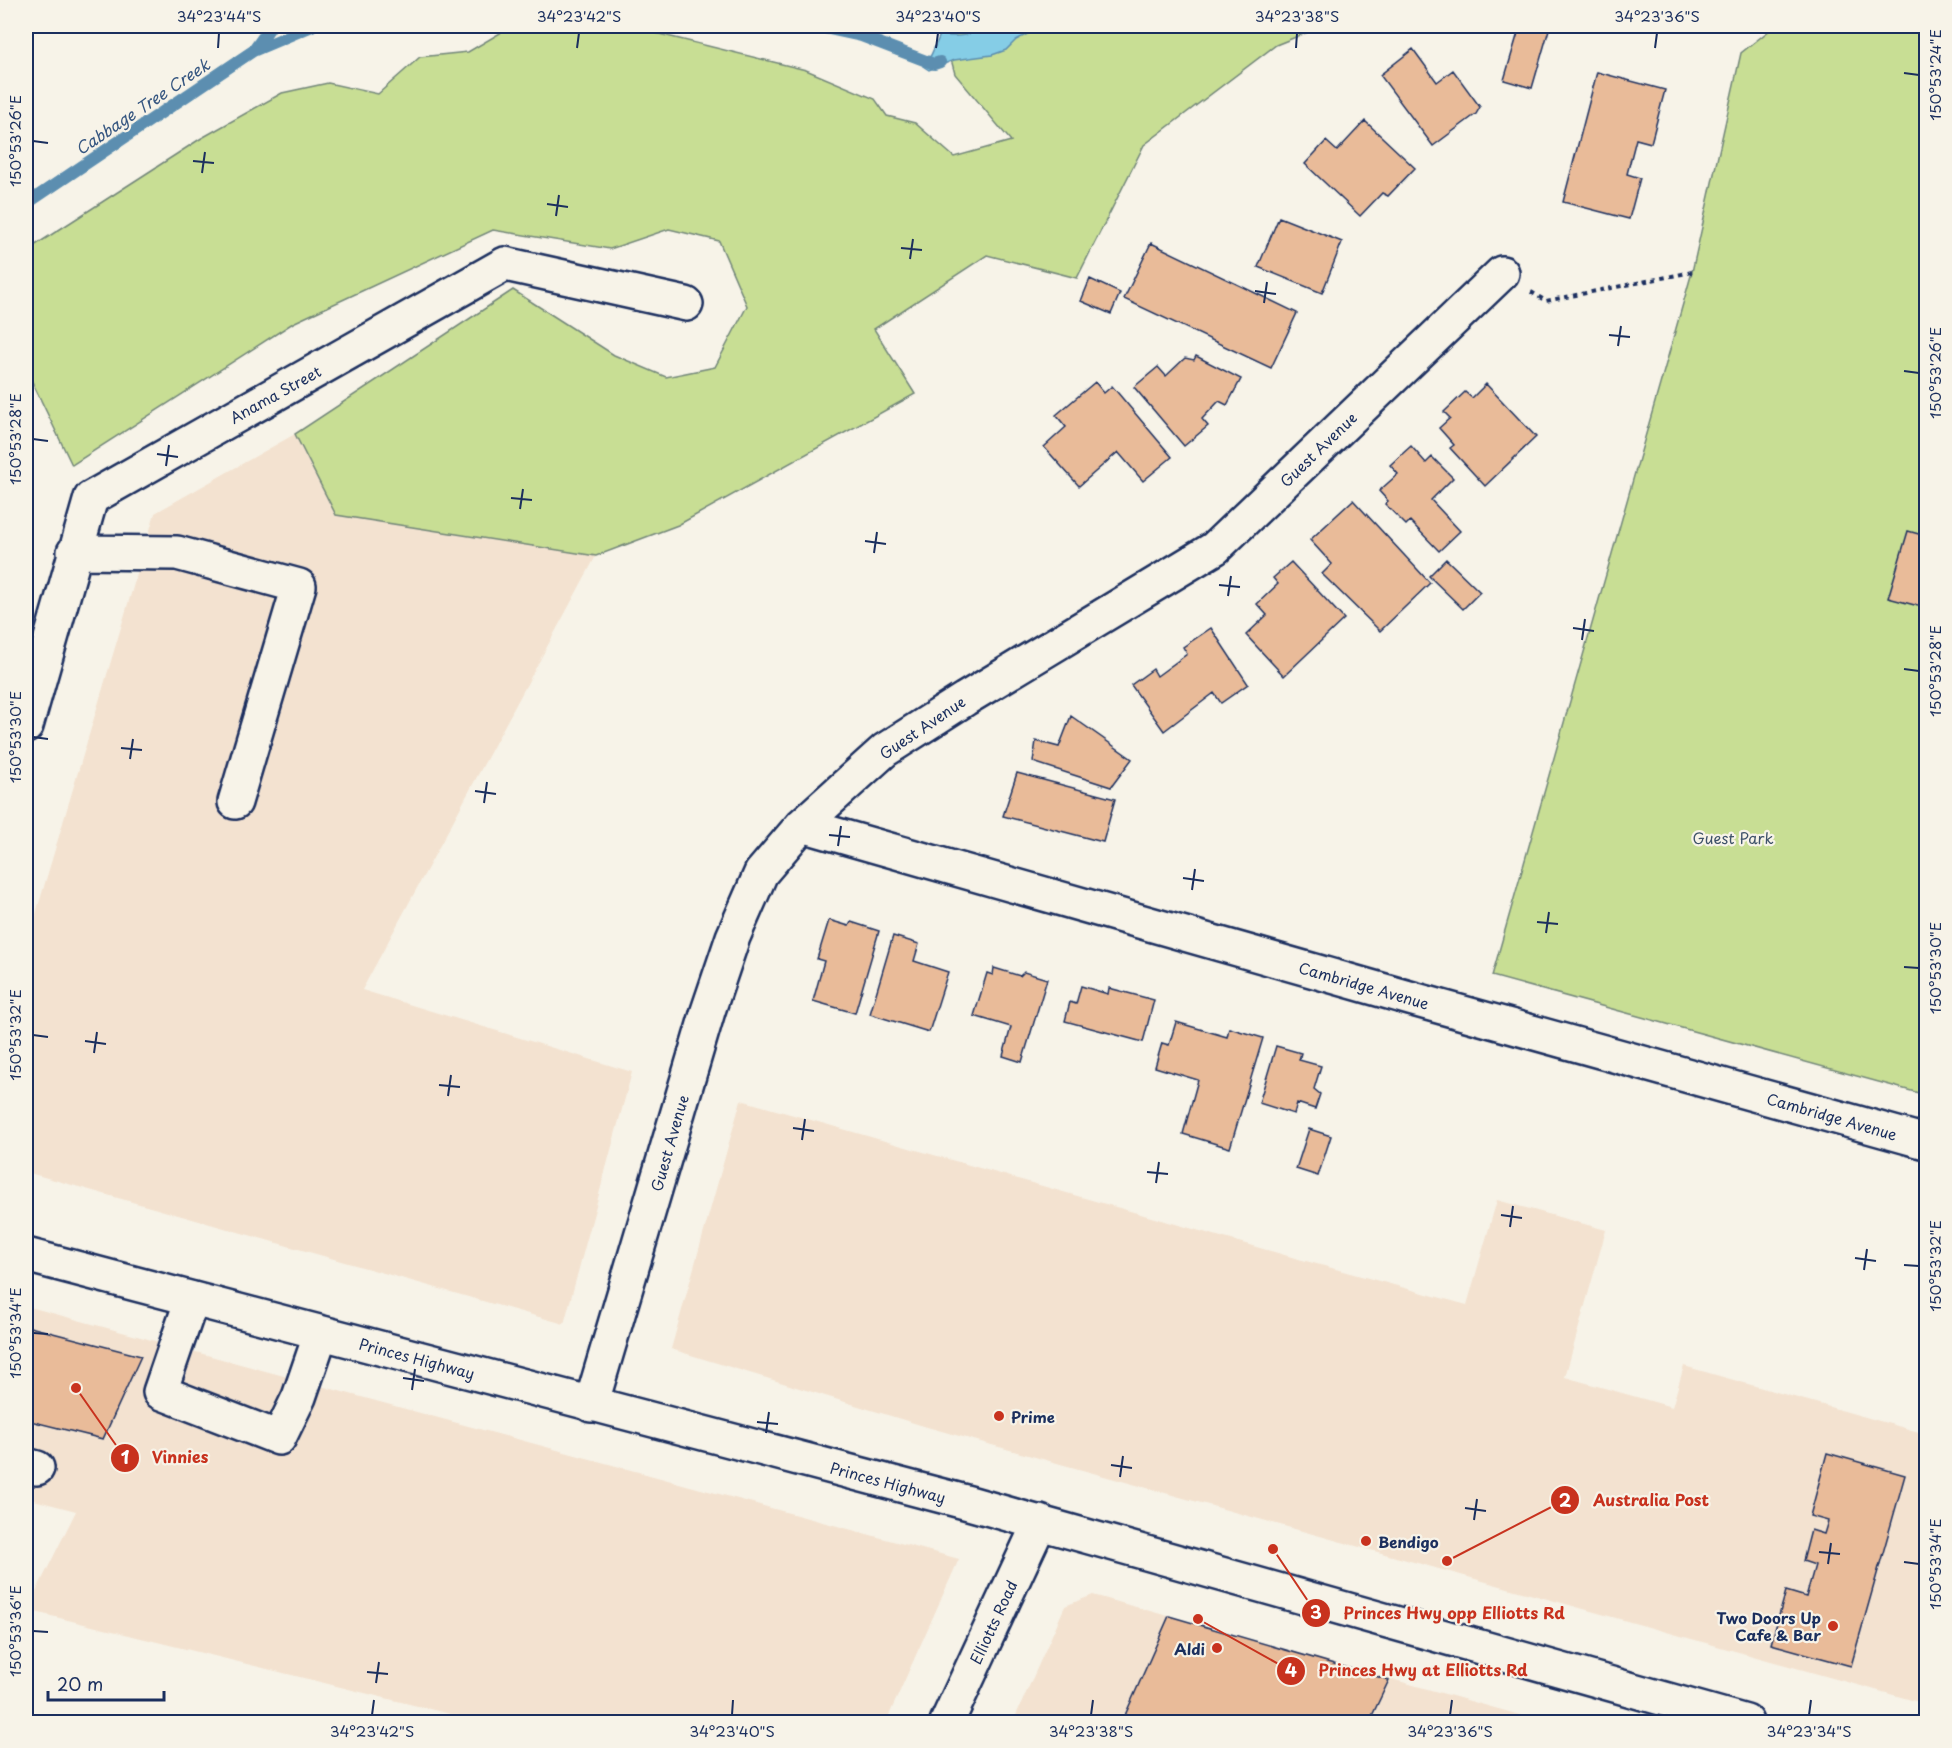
<svg xmlns="http://www.w3.org/2000/svg" width="1952" height="1748" font-family="'Playpen Sans',sans-serif">
	<style>
		.built { fill: #f3e2d0 }
		.green { fill: #c8de94; stroke: #728679; stroke-width: 1.5 }
		.water { fill: #85cde6; stroke: #5b8eb0; stroke-width: 1.5 }
		.lines { fill: none; stroke-linecap: round; stroke-linejoin: round }
		.stream { stroke: #5b8eb0; stroke-width: 12 }
		.building { fill: #e9bb99; stroke: #1b2f5e; stroke-width: 1.5 }
		.minor-casing { stroke: #1b2f5e; stroke-width: 38 }
		.major-casing { stroke: #1b2f5e; stroke-width: 38 }
		.path { stroke: #1b2f5e; stroke-width: 4; stroke-dasharray: 4.5 4.5; stroke-linecap: butt }
		.minor { stroke: #f7f3e8; stroke-width: 33 }
		.major { stroke: #f7f3e8; stroke-width: 33 }
		.ticks { fill: none; stroke: #1b2f5e; stroke-width: 2 }
		.poi-dot { fill: #c8321e; stroke: #f7f3e8; stroke-width: 2 }
		.labels { text-anchor: middle; dominant-baseline: central; stroke-width: 4.5; stroke-linejoin: round; paint-order: stroke }
		.street-label { font-size: 15px; fill: #1b2f5e; stroke: #f7f3e8 }
		.park-label { font-size: 15px; fill: #3e5269; stroke: #f7f3e8 }
		.poi-label { font-size: 15px; font-weight: bold; fill: #1b2f5e; stroke: #f7f3e8; text-anchor: start }
		.water-label { font-size: 16px; font-style: italic; fill: #365680; stroke: #f7f3e8 }
		.leader { fill: none; stroke: #c8321e; stroke-width: 2 }
		.callout-dot { fill: #c8321e; stroke: #f7f3e8; stroke-width: 2 }
		.mark-label { font-size: 18px; text-anchor: middle; font-weight: bold; fill: #fff }
		.callout-label { font-size: 16px; text-anchor: middle; font-weight: bold; fill: #c8321e; stroke: #f7f3e8; stroke-width: 4.5; stroke-linejoin: round; paint-order: stroke }
		.neatline { fill: none; stroke: #1b2f5e; stroke-width: 2 }
		.ticks-label { font-size: 15px; text-anchor: middle; fill: #1b2f5e }
	</style>
	<rect width="100%" height="100%" fill="#f7f3e8"/>
	<filter id="ink" filterUnits="userSpaceOnUse"><feTurbulence type="fractalNoise" baseFrequency=".0167" numOctaves="2"/><feDisplacementMap in="SourceGraphic" scale="12" xChannelSelector="R" yChannelSelector="G"/><feConvolveMatrix kernelMatrix="1 2 1 2 8 2 1 2 1" color-interpolation-filters="sRGB"/></filter>
	<g filter="url(#ink)">
		<path class="built" d="M295 434 336 515 596 556 362 990 632 1072 564 1324 26 1172V947L155 513Z
			M741 1100 1295 1258 1467 1305 1497 1200 1606 1230 1565 1377 1672 1407 1684 1366 1926 1434V1704L927 1427 671 1349Z
			M26 1306 959 1559 886 1722H456L458 1716 27 1610 76 1511 26 1498Z
			M1093 1595 1545 1722H1013L1065 1606Z"/>
		<path class="green" d="M512 26H606L651 32 806 70 875 99 887 116 915 123 954 157 1011 141 955 74 942 26H1323L1276 45 1144 145 1077 278 987 255 874 329 915 394 678 525 596 556 336 515 295 434 513 290 614 355 666 377 715 367 747 306 719 241 669 229 610 249 493 230 293 323 72 465 26 369V251L200 139 282 93 328 83 378 94 420 57 468 52Z
			M1775 26H1926V1095L1492 976 1692 272 1741 53Z"/>
		<path class="water" d="M984 26H1043L1016 40 1006 50 992 55 954 60 929 70 923 66 931 55 940 35C957 37 970 37 984 26Z"/>
		<g class="lines">
			<path class="stream" d="M815 26 861 36 934 64 940 62
				M254 50 271 26
				M26 204 253 51 312 26"/>
		</g>
		<path class="building" d="M1520 26H1550L1532 88 1504 80Z
			M1413 49 1437 82 1453 70 1480 107 1476 114 1433 146 1380 75Z
			M1597 72 1665 90 1651 143 1636 139 1627 174 1640 178 1629 219 1563 202Z
			M1365 121 1415 168 1388 196 1382 193 1360 216 1305 164 1326 141 1337 151Z
			M1279 217 1342 242 1322 293 1258 267Z
			M1151 243 1297 313 1271 368 1124 299Z
			M1090 279 1120 293 1111 314 1081 301Z
			M1196 356 1241 379 1227 405 1219 401 1202 419 1208 426 1184 446 1134 387 1158 367 1166 376 1185 358 1194 360Z
			M1095 382 1104 393 1112 386 1172 457 1143 481 1118 452 1079 486 1044 447 1066 427 1056 415Z
			M1486 384 1536 437 1485 486 1450 448 1454 445 1439 428 1450 418 1444 412 1465 392 1472 398Z
			M1411 446 1426 463 1432 457 1453 478 1431 500 1460 531 1439 551 1410 521 1406 525 1385 504 1388 501 1379 491 1398 474 1390 465Z
			M1353 500 1430 583 1380 631 1322 574 1332 564 1310 540Z
			M1908 531 1926 536V608L1888 598Z
			M1446 559 1480 592 1463 609 1429 576Z
			M1291 562 1344 619 1284 676 1246 635 1267 615 1257 604 1278 584 1273 578Z
			M1211 628 1248 684 1221 703 1214 693 1164 731 1131 685 1153 669 1157 676 1187 654 1183 647Z
			M1071 716 1132 759 1111 787 1033 762 1036 741 1059 747Z
			M1017 773 1115 799 1103 842 1003 816Z
			M829 920 849 926 851 922 879 931 855 1013 813 1001 824 961 817 959Z
			M893 936 919 944 914 961 948 972 929 1032 870 1014Z
			M994 968 1020 976 1024 972 1047 979 1022 1062 1003 1056 1011 1027 974 1016 987 973 993 975Z
			M1081 986 1108 994 1109 988 1154 1000 1143 1042 1065 1021 1070 1002 1076 1004Z
			M1176 1022 1227 1037 1229 1028 1263 1038 1230 1148 1183 1134 1198 1080 1155 1067 1162 1043 1169 1045Z
			M1276 1046 1301 1053 1299 1060 1321 1066 1314 1089 1320 1094 1315 1109 1297 1103 1294 1114 1259 1103Z
			M1309 1129 1331 1136 1318 1176 1296 1169Z
			M26 1326 141 1356 103 1439 26 1420Z
			M1827 1453 1905 1475 1851 1666 1771 1644 1786 1591 1806 1597 1815 1565 1803 1561 1811 1530 1824 1534 1828 1521 1810 1516Z
			M1169 1616 1389 1680 1369 1722H1122Z"/>
		<g class="lines">
			<defs>
				<path id="minor" d="M74 552 177 553 299 586 235 802
					M26 726 91 498 505 264 686 304
					M802 825 1413 999 1926 1142
					M192 1299 160 1392 279 1438 299 1397 321 1333
					M591 1405 708 1011 733 937 761 873 802 825 885 750 965 699 1215 548 1502 273
					M26 1465 37 1468"/>
				<path id="major" d="M26 1255 969 1503 1746 1722
					M947 1722 1040 1522"/>
			</defs>
			<use href="#minor" class="minor-casing"/>
			<use href="#major" class="major-casing"/>
			<path class="path" d="M1531 292 1546 301 1692 272"/>
			<use href="#minor" class="minor"/>
			<use href="#major" class="major"/>
		</g>
	</g>
	<path class="ticks" d="M218 48 219 33M577 48 579 33M936 48 938 33M1296 48 1297 33M1655 48 1657 33M1904 73 1919 75M33 141 48 143M193 161 214 163M202 173 205 152M547 204 568 207M556 216 559 195M901 248 922 250M910 259 913 239M1255 291 1276 294M1264 303 1267 282M1609 335 1630 337M1618 346 1621 326M1904 371 1919 373M33 439 48 441M157 454 178 457M166 466 169 445M511 498 532 500M520 509 523 489M865 541 886 544M874 553 877 532M1219 585 1240 587M1228 596 1231 576M1573 628 1594 631M1582 640 1585 619M1904 669 1919 671M33 737 48 739M121 748 142 750M130 759 133 739M475 791 496 794M484 803 487 782M829 835 850 837M838 846 841 826M1183 878 1204 881M1192 890 1195 869M1537 922 1558 924M1546 933 1549 912M1904 967 1919 968M33 1035 48 1037M85 1041 106 1044M94 1053 97 1032M439 1085 460 1087M448 1096 451 1075M793 1128 814 1131M802 1140 805 1119M1147 1172 1168 1174M1156 1183 1159 1162M1501 1215 1522 1218M1510 1227 1513 1206M1855 1258 1876 1261M1904 1265 1919 1266M1864 1270 1867 1249M33 1333 48 1334M403 1378 424 1381M412 1390 415 1369M757 1422 778 1424M766 1433 769 1412M1111 1465 1132 1468M1120 1477 1123 1456M1465 1508 1486 1511M1474 1520 1477 1499M1819 1552 1840 1554M1904 1562 1919 1564M1828 1564 1831 1543M33 1631 48 1632M367 1672 388 1674M376 1683 379 1662M372 1715 374 1700M732 1715 733 1700M1091 1715 1093 1700M1450 1715 1452 1700M1809 1715 1811 1700"/>
	<g class="poi-dot">
		<circle cx="999" cy="1416" r="6"/>
		<circle cx="1366" cy="1541" r="6"/>
		<circle cx="1833" cy="1626" r="6"/>
		<circle cx="1217" cy="1648" r="6"/>
	</g>
	<g class="labels">
		<g class="street-label">
			<text transform="translate(275 394) rotate(-29)">Anama Street</text>
			<text transform="translate(1318 449) rotate(-44)">Guest Avenue</text>
			<text transform="translate(922 727) rotate(-34)">Guest Avenue</text>
			<text transform="translate(1364 985) rotate(16)">Cambridge Avenue</text>
			<text transform="translate(1832 1116) rotate(16)">Cambridge Avenue</text>
			<text transform="translate(669 1143) rotate(-74)">Guest Avenue</text>
			<text transform="translate(417 1358) rotate(15)">Princes Highway</text>
			<text transform="translate(888 1482) rotate(15)">Princes Highway</text>
			<text transform="translate(993 1622) rotate(-65)">Elliotts Road</text>
		</g>
		<g class="park-label">
			<text x="1733" y="837">Guest Park</text>
		</g>
		<g class="poi-label">
			<text x="1011" y="1416">Prime</text>
			<text x="1378" y="1541">Bendigo</text>
			<text x="1821" y="1617" text-anchor="end">Two Doors Up<tspan x="1821" dy="17">Cafe &amp; Bar</tspan></text>
			<text x="1205" y="1648" text-anchor="end">Aldi</text>
		</g>
		<g class="water-label">
			<text transform="translate(142 106) rotate(-34)">Cabbage Tree Creek</text>
		</g>
	</g>
	<path class="leader" d="M76 1388L125 1458M1447 1561L1565 1500M1273 1549L1316 1613M1198 1619L1291 1671"/>
	<g class="callout-dot">
		<circle cx="76" cy="1388" r="6"/>
		<circle cx="1447" cy="1561" r="6"/>
		<circle cx="1273" cy="1549" r="6"/>
		<circle cx="1198" cy="1619" r="6"/>
		<circle cx="125" cy="1458" r="15"/>
		<circle cx="1565" cy="1500" r="15"/>
		<circle cx="1316" cy="1613" r="15"/>
		<circle cx="1291" cy="1671" r="15"/>
	</g>
	<g class="mark-label">
		<text x="125" y="1464">1</text>
		<text x="1565" y="1507">2</text>
		<text x="1316" y="1619">3</text>
		<text x="1291" y="1677">4</text>
	</g>
	<g class="callout-label">
		<text x="180" y="1463">Vinnies</text>
		<text x="1651" y="1506">Australia Post</text>
		<text x="1454" y="1619">Princes Hwy opp Elliotts Rd</text>
		<text x="1423" y="1676">Princes Hwy at Elliotts Rd</text>
	</g>
	<rect width="1952" height="1748" fill="none" stroke="#f7f3e8" stroke-width="66"/>
	<path d="M48 1691v9h116v-9" fill="none" stroke="#1b2f5e" stroke-width="3"/>
	<text x="57" y="1691" font-size="18" fill="#1b2f5e" stroke="#f7f3e8" stroke-width="4.5" paint-order="stroke">20 m</text>
	<rect x="33" y="33" width="1886" height="1682" class="neatline"/>
	<g class="ticks-label">
		<text x="219" y="22">34°23'44"S</text>
		<text x="579" y="22">34°23'42"S</text>
		<text x="938" y="22">34°23'40"S</text>
		<text x="1297" y="22">34°23'38"S</text>
		<text x="1657" y="22">34°23'36"S</text>
		<text transform="translate(1936 75) rotate(-90)" y="5">150°53'24"E</text>
		<text transform="translate(16 141) rotate(-90)" y="5">150°53'26"E</text>
		<text transform="translate(1936 373) rotate(-90)" y="5">150°53'26"E</text>
		<text transform="translate(16 439) rotate(-90)" y="5">150°53'28"E</text>
		<text transform="translate(1936 671) rotate(-90)" y="5">150°53'28"E</text>
		<text transform="translate(16 737) rotate(-90)" y="5">150°53'30"E</text>
		<text transform="translate(1936 968) rotate(-90)" y="5">150°53'30"E</text>
		<text transform="translate(16 1035) rotate(-90)" y="5">150°53'32"E</text>
		<text transform="translate(1936 1266) rotate(-90)" y="5">150°53'32"E</text>
		<text transform="translate(16 1333) rotate(-90)" y="5">150°53'34"E</text>
		<text transform="translate(1936 1564) rotate(-90)" y="5">150°53'34"E</text>
		<text transform="translate(16 1631) rotate(-90)" y="5">150°53'36"E</text>
		<text x="372" y="1737">34°23'42"S</text>
		<text x="732" y="1737">34°23'40"S</text>
		<text x="1091" y="1737">34°23'38"S</text>
		<text x="1450" y="1737">34°23'36"S</text>
		<text x="1809" y="1737">34°23'34"S</text>
	</g>
</svg>
